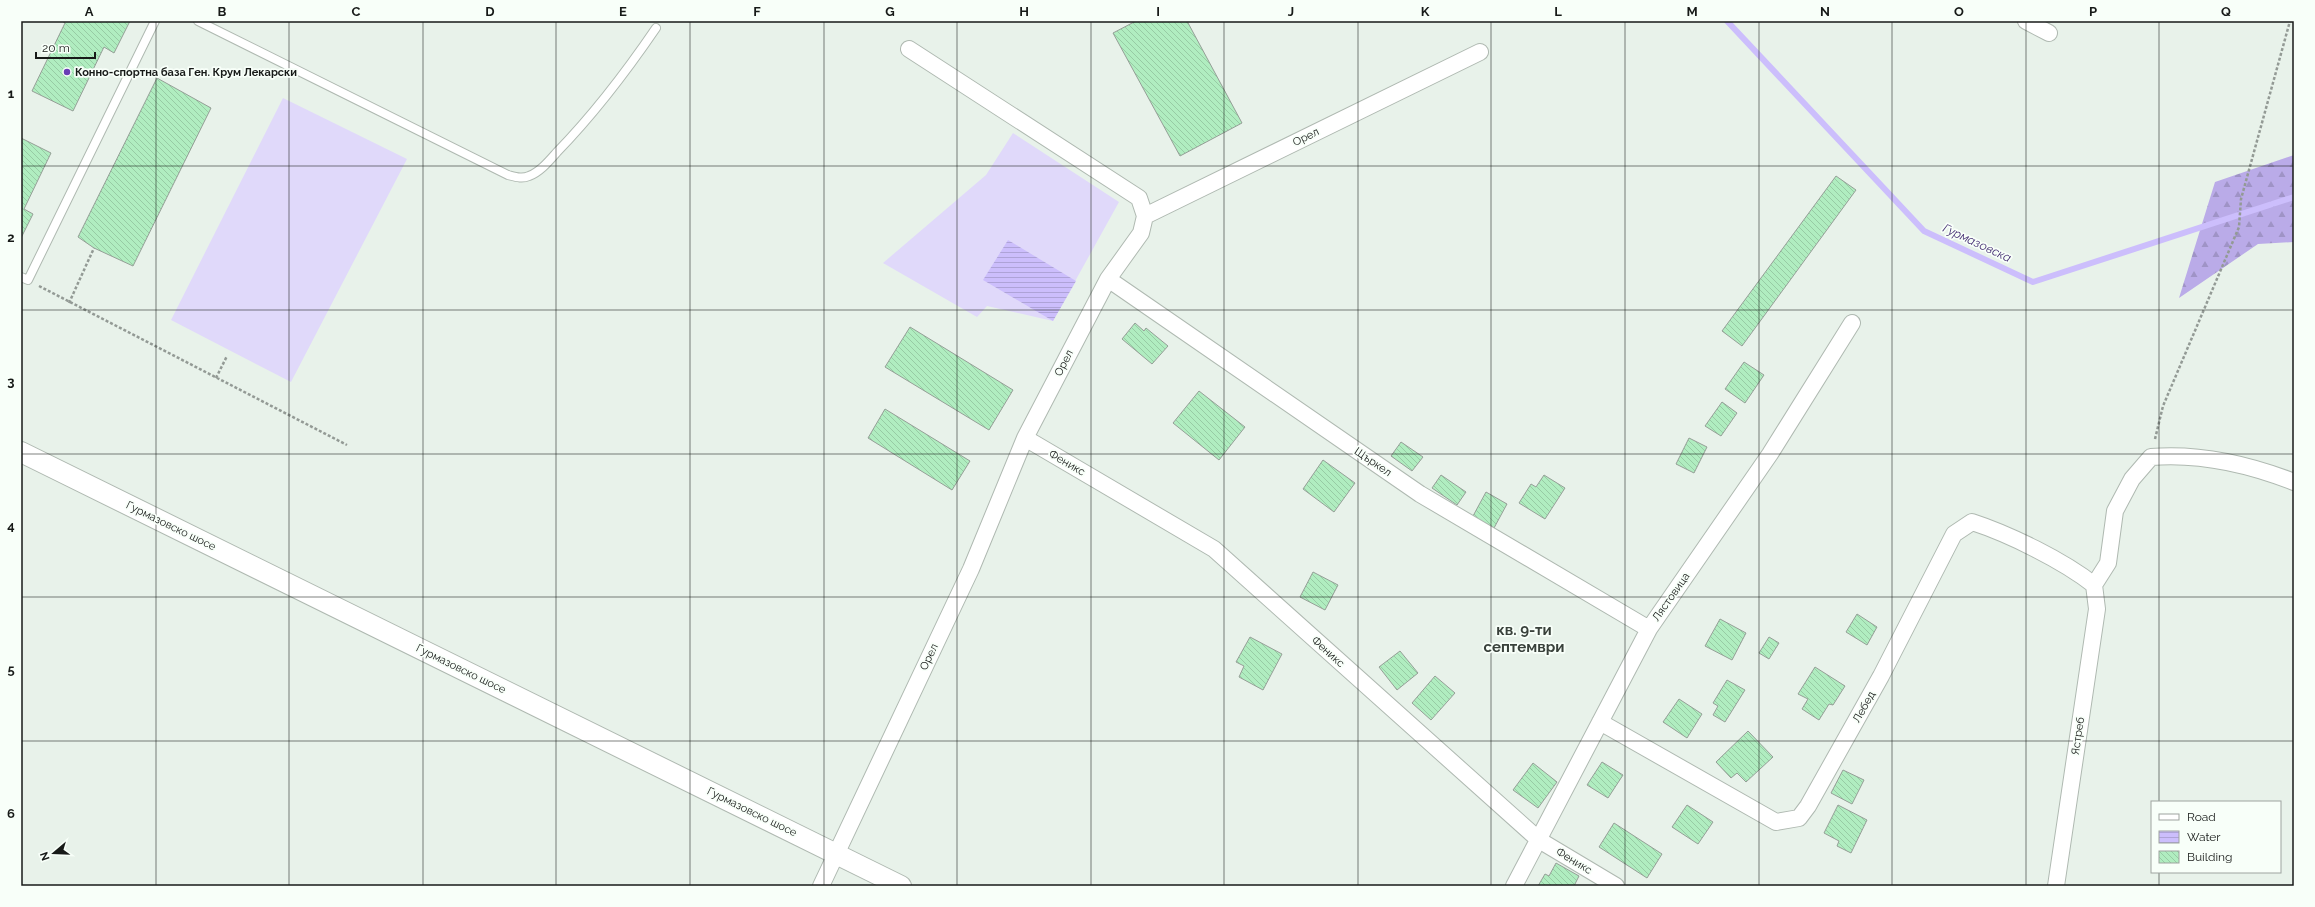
<svg xmlns="http://www.w3.org/2000/svg" width="2315" height="907" font-family="Raleway,sans-serif">
	<style>
		.forest { fill: url(#forest-firs) }
		.pitch { fill: #e0d9fa }
		.water { fill: url(#water-rules) }
		.lines { fill: none; stroke-linecap: round; stroke-linejoin: round }
		.stream { stroke: #ccbefc; stroke-width: 6 }
		.building { fill: url(#building-back-hatch); stroke: #959f97 }
		.service-casing { stroke: #afb9b1; stroke-width: 10 }
		.minor-casing { stroke: #afb9b1; stroke-width: 18 }
		.tertiary-casing { stroke: #afb9b1; stroke-width: 22 }
		.path { stroke: #939a95; stroke-width: 2.5; stroke-dasharray: 3 2; stroke-linecap: butt }
		.service { stroke: #fff; stroke-width: 8 }
		.minor { stroke: #fff; stroke-width: 16 }
		.tertiary { stroke: #fff; stroke-width: 20 }
		.grid { fill: none; stroke: #171a18; stroke-width: 1; stroke-opacity: 0.55 }
		.poi-dot { fill: #693eb5; stroke: #f8fff9; stroke-width: 1.5 }
		.labels { text-anchor: middle; dominant-baseline: central; stroke-width: 3.5; stroke-linejoin: round; paint-order: stroke }
		.poi-label { font-size: 11px; font-weight: bold; fill: #171a18; stroke: #f8fff9; text-anchor: start }
		.street-label { font-size: 11px; fill: #171a18; stroke: #f8fff9 }
		.water-label { font-size: 12px; font-style: italic; fill: #412a70; stroke: #f8fff9 }
		.district-label { font-size: 15px; font-weight: bold; fill: #39413b; stroke: #f8fff9 }
		.neatline { fill: none; stroke: #171a18; stroke-width: 1.5 }
		.grid-label { font-size: 13px; text-anchor: middle; font-weight: bold; fill: #171a18 }
	</style>
	<defs>
		<pattern id="forest-firs" width="22" height="20" patternUnits="userSpaceOnUse"><rect width="22" height="20" fill="#baabe8"/><path d="M5 1l3.5 6h-7zM16 11l3.5 6h-7z" fill="#9f93c6"/></pattern>
		<pattern id="water-rules" width="6" height="5" patternUnits="userSpaceOnUse"><rect width="6" height="5" fill="#ccbefc"/><path d="M0 2.5h6" fill="none" stroke="#aea3d7"/></pattern>
		<pattern id="building-back-hatch" width="6" height="6" patternUnits="userSpaceOnUse"><rect width="6" height="6" fill="#b0edc0"/><path d="M-1 5l2 2M0 0l6 6M5-1l2 2" fill="none" stroke="#97cba4"/></pattern>
	</defs>
	<rect width="100%" height="100%" fill="#e8f2ea"/>
	<path class="forest" d="M2294 155V242L2258 244 2179 298 2215 182Z"/>
	<path class="pitch" d="M283 98 407 159 291 382 171 320Z
		M1013 133 1119 202 1053 321 987 306 977 317 883 263 986 175Z"/>
	<path class="water" d="M1008 240 1076 281 1053 321 983 280Z"/>
	<g class="lines">
		<path class="stream" d="M1727 21 1924 231 2033 282 2294 197"/>
	</g>
	<path class="building" d="M62 21H130L114 53 104 47 73 111 32 91 65 23Z
		M1136 21H1187L1242 123 1180 156 1113 33Z
		M157 78 211 108 133 266 94 248 78 237Z
		M21 138 51 153 24 209 33 214 21 238Z
		M1836 176 1856 190 1742 346 1722 331Z
		M1135 323 1144 331 1146 328 1168 346 1152 364 1122 339Z
		M910 327 1013 390 989 430 885 367Z
		M1744 362 1764 375 1745 403 1725 389Z
		M1199 391 1245 427 1219 460 1173 423Z
		M1722 402 1737 413 1721 436 1705 426Z
		M885 409 970 461 952 490 868 438Z
		M1689 438 1707 447 1694 473 1676 464Z
		M1401 442 1423 457 1412 471 1391 456Z
		M1323 460 1355 483 1334 512 1303 489Z
		M1441 475 1466 492 1457 505 1432 488Z
		M1544 475 1565 488 1545 519 1519 503 1531 484 1536 487Z
		M1486 492 1507 504 1494 528 1473 516Z
		M1313 572 1338 585 1325 610 1300 597Z
		M1857 614 1877 627 1867 645 1846 632Z
		M1720 619 1746 633 1732 660 1705 646Z
		M1250 637 1282 654 1263 690 1239 677 1244 666 1236 662Z
		M1769 637 1779 643 1769 659 1759 653Z
		M1400 651 1418 673 1397 690 1379 667Z
		M1815 667 1845 686 1833 705 1829 704 1819 720 1802 709 1808 699 1798 694Z
		M1435 676 1455 693 1431 720 1412 703Z
		M1727 680 1745 690 1725 722 1713 715 1718 706 1713 703Z
		M1679 699 1702 714 1687 738 1663 722Z
		M1748 731 1773 757 1746 782 1737 773 1731 778 1716 762Z
		M1602 762 1623 775 1608 798 1587 785Z
		M1533 763 1557 782 1538 808 1513 790Z
		M1843 770 1864 780 1852 804 1831 793Z
		M1687 805 1713 822 1698 844 1672 827Z
		M1838 805 1867 820 1851 853 1837 846 1839 841 1824 833Z
		M1614 823 1662 854 1647 878 1599 847Z
		M1556 863 1579 876 1574 886H1538L1545 874 1549 876Z"/>
	<g class="lines">
		<defs>
			<path id="service" d="M198 21 508 175C516 177 522 179 529 176 540 172 549 161 557 152 594 114 626 72 656 28
				M21 277 28 280 155 21"/>
			<path id="minor" d="M2026 21 2049 33
				M909 49 1139 198 1145 216
				M1108 279 1420 494 1649 629
				M1025 438 1214 549 1539 840 1616 886
				M2094 585 2108 563 2115 511 2132 479 2151 457C2200 453 2248 464 2294 482
				M1600 722 1776 822 1799 818 1808 806 1881 676 1954 534 1972 522C2009 534 2064 561 2094 585
				M821 886 971 569 1025 438 1108 279 1141 233 1145 216 1480 52
				M1514 886 1649 629 1770 454 1852 323
				M2056 886 2097 609 2094 585"/>
			<path id="tertiary" d="M21 452 901 886"/>
		</defs>
		<use href="#service" class="service-casing"/>
		<use href="#minor" class="minor-casing"/>
		<use href="#tertiary" class="tertiary-casing"/>
		<path class="path" d="M39 286 347 445
			M69 303 94 248
			M216 378 227 356
			M2155 439 2163 406 2239 227 2241 199 2290 21"/>
		<use href="#service" class="service"/>
		<use href="#minor" class="minor"/>
		<use href="#tertiary" class="tertiary"/>
	</g>
	<path class="grid" d="M156 21V886M289 21V886M423 21V886M556 21V886M690 21V886M824 21V886M957 21V886M1091 21V886M1224 21V886M1358 21V886M1491 21V886M1625 21V886M1759 21V886M1892 21V886M2026 21V886M2159 21V802M21 166H2294M21 310H2294M21 454H2294M21 597H2294M21 741H2294M2159 872V886"/>
	<circle class="poi-dot" cx="67" cy="72" r="4"/>
	<g class="labels">
		<g class="poi-label">
			<text x="75" y="72">Конно-спортна база Ген. Крум Лекарски</text>
		</g>
		<g class="street-label">
			<text transform="translate(1306 137) rotate(-26)">Орел</text>
			<text transform="translate(1064 363) rotate(-63)">Орел</text>
			<text transform="translate(1373 462) rotate(34)">Щъркел</text>
			<text transform="translate(1067 463) rotate(30)">Феникс</text>
			<text transform="translate(171 526) rotate(26)">Гурмазовско шосе</text>
			<text transform="translate(1671 597) rotate(-55)">Лястовица</text>
			<text transform="translate(1328 652) rotate(42)">Феникс</text>
			<text transform="translate(929 657) rotate(-65)">Орел</text>
			<text transform="translate(461 669) rotate(26)">Гурмазовско шосе</text>
			<text transform="translate(1864 707) rotate(-61)">Лебед</text>
			<text transform="translate(2078 736) rotate(-82)">Ястреб</text>
			<text transform="translate(752 812) rotate(26)">Гурмазовско шосе</text>
			<text transform="translate(1574 861) rotate(31)">Феникс</text>
		</g>
		<g class="water-label">
			<text transform="translate(1977 243) rotate(25)">Гурмазовска</text>
		</g>
		<g class="district-label">
			<text x="1524" y="630">кв. 9-ти<tspan x="1524" dy="17">септември</tspan></text>
		</g>
	</g>
	<rect width="2315" height="907" fill="none" stroke="#f8fff9" stroke-width="44"/>
	<rect x="2151" y="801" width="130" height="72" fill="#f8fff9" stroke="#9ea39f"/>
	<rect x="2159" y="814" width="20" height="6" fill="#ffffff" stroke="#9ea39f"/>
	<text x="2187" y="821" font-size="12" fill="#171a18">Road</text>
	<rect x="2159" y="831" width="20" height="12" fill="url(#water-rules)" stroke="#9ea39f"/>
	<text x="2187" y="841" font-size="12" fill="#171a18">Water</text>
	<rect x="2159" y="851" width="20" height="12" fill="url(#building-back-hatch)" stroke="#9ea39f"/>
	<text x="2187" y="861" font-size="12" fill="#171a18">Building</text>
	<g transform="translate(54 853) rotate(251)" stroke="#f8fff9" stroke-width="3" paint-order="stroke">
	<path d="M0-3L7 15L0 10L-7 15Z" fill="#171a18"/>
	<text y="-6" font-size="11" font-weight="bold" text-anchor="middle" fill="#171a18">N</text>
	</g>
	<path d="M36 52v6h59v-6" fill="none" stroke="#171a18" stroke-width="2"/>
	<text x="42" y="52" font-size="12" fill="#171a18" stroke="#f8fff9" stroke-width="3" paint-order="stroke">20 m</text>
	<rect x="22" y="22" width="2271" height="863" class="neatline"/>
	<g class="grid-label">
		<text x="89" y="16">A</text>
		<text x="222" y="16">B</text>
		<text x="356" y="16">C</text>
		<text x="490" y="16">D</text>
		<text x="623" y="16">E</text>
		<text x="757" y="16">F</text>
		<text x="890" y="16">G</text>
		<text x="1024" y="16">H</text>
		<text x="1158" y="16">I</text>
		<text x="1291" y="16">J</text>
		<text x="1425" y="16">K</text>
		<text x="1558" y="16">L</text>
		<text x="1692" y="16">M</text>
		<text x="1825" y="16">N</text>
		<text x="1959" y="16">O</text>
		<text x="2093" y="16">P</text>
		<text x="2226" y="16">Q</text>
		<text x="11" y="98">1</text>
		<text x="11" y="242">2</text>
		<text x="11" y="386">3</text>
		<text x="11" y="530">4</text>
		<text x="11" y="674">5</text>
		<text x="11" y="818">6</text>
	</g>
</svg>
